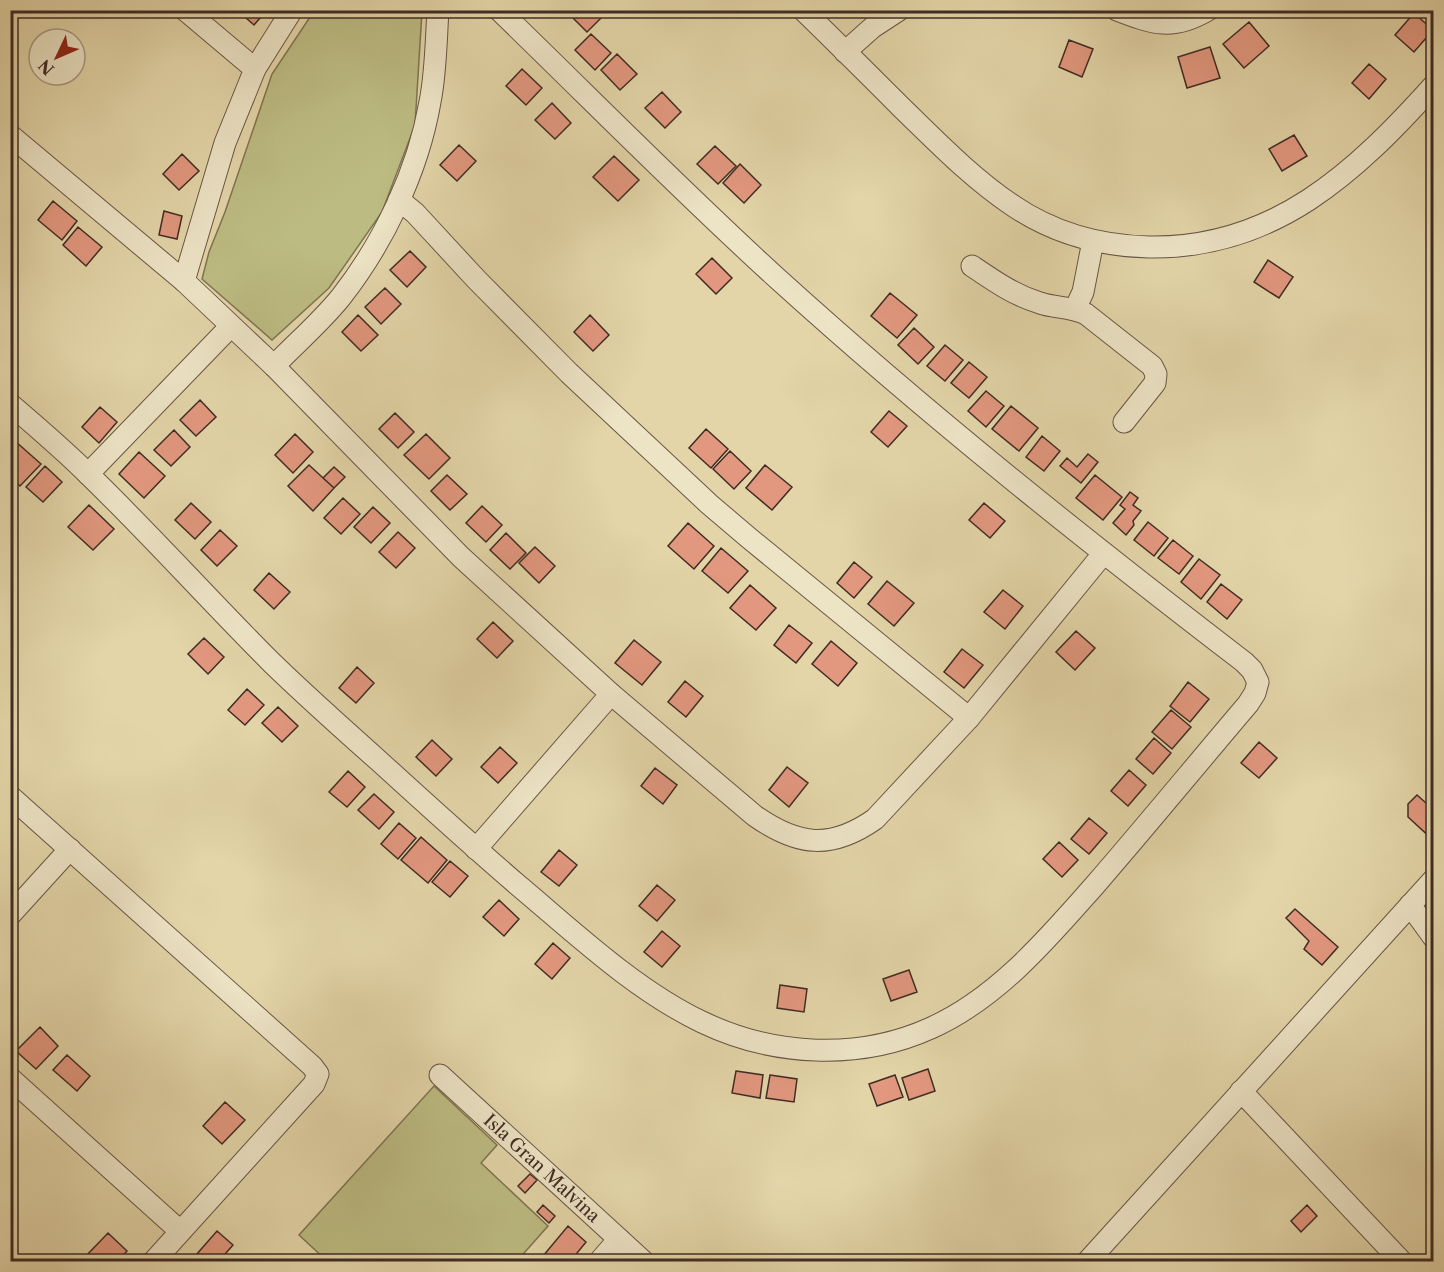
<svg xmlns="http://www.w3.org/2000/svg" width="1444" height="1272" font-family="'Libre Caslon Text',serif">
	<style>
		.green { fill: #bcbb82; stroke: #7e7453; stroke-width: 1.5 }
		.building { fill: #e2987f; stroke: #402c24; stroke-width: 1.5 }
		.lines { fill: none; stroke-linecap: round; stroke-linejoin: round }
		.minor-casing { stroke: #695645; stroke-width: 23 }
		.minor { stroke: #ede4c6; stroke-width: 21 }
		.labels { text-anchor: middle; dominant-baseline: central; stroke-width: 6; stroke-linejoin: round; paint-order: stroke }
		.street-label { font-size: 18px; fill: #402c24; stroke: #ede4c6 }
	</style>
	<rect width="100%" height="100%" fill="#e3d5a8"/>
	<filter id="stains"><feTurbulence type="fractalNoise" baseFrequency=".00333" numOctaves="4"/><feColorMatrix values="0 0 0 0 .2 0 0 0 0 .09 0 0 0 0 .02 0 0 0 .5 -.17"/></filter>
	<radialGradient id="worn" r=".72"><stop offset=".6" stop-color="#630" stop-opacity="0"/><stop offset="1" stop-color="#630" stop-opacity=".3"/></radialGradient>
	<path class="green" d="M314 11H422L415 125 382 212 329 288 272 340 202 279 209 252 225 212 272 74Z
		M434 1086 497 1145 481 1163 548 1226 517 1261H327L299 1235Z"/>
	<path class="building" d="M237 10H267L254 25Z
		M569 10H598L603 16 587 32 567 12Z
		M1414 13 1433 30 1414 52 1395 35Z
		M1249 22 1269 46 1244 68 1223 44Z
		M591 34 611 53 595 70 575 50Z
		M1069 40 1093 49 1082 77 1059 67Z
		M1210 47 1220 78 1187 88 1178 57Z
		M617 54 637 74 620 90 601 70Z
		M1369 64 1386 79 1369 99 1352 83Z
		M522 69 542 88 526 105 506 86Z
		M662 92 681 112 665 128 645 108Z
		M552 103 571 123 555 139 535 120Z
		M1294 135 1307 156 1282 171 1269 149Z
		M459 145 476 161 457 181 440 165Z
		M715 146 736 166 718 184 697 164Z
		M182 154 199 171 179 190 163 174Z
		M614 156 639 180 618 201 593 177Z
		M740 164 761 185 744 203 723 183Z
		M53 201 77 221 62 240 38 220Z
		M164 211 182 216 177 239 159 235Z
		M78 227 102 247 86 266 63 245Z
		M410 251 426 267 407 287 390 270Z
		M712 258 732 278 716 294 696 274Z
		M1268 260 1293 277 1279 298 1254 282Z
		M385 288 401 304 381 324 365 307Z
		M890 293 917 315 897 338 871 316Z
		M358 315 378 335 361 351 342 332Z
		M590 315 609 335 593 351 574 332Z
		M914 328 934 347 918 364 898 345Z
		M945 345 963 360 945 381 927 366Z
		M969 362 987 377 969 398 951 383Z
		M986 391 1004 406 986 427 968 411Z
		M200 400 216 417 196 436 180 420Z
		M1011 406 1038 428 1019 451 992 429Z
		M100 407 117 422 99 443 82 427Z
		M889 411 907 426 888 447 871 432Z
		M395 413 414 432 398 448 379 429Z
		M706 429 728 449 711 468 689 448Z
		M174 430 190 447 171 466 154 450Z
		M295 434 313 452 293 473 275 455Z
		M426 434 450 458 429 479 404 455Z
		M1042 436 1060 451 1044 471 1026 457Z
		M15 441 41 464 20 486 10 477V446Z
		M730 451 751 471 734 489 713 469Z
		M139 452 165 476 144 498 119 474Z
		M1088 454 1098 462 1081 483 1060 466 1067 458 1077 467Z
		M309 465 334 488 313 511 288 486Z
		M765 465 792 487 772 510 746 488Z
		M45 466 62 482 43 502 26 487Z
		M334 467 345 477 334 488 323 478Z
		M447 475 467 494 450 510 431 491Z
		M1095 475 1122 497 1103 520 1076 498Z
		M1130 492 1138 498 1133 505 1141 511 1133 521 1134 525 1126 535 1113 523 1125 509 1120 505Z
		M343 498 360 514 341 534 324 518Z
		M191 503 211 522 195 539 175 520Z
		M984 503 1005 521 990 538 969 520Z
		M89 505 114 529 93 550 68 527Z
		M482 506 502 525 486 542 466 523Z
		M373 507 390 523 371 543 354 527Z
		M1148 522 1168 538 1154 556 1134 540Z
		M688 523 714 546 694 569 668 546Z
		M220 530 237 546 217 566 201 550Z
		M398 532 415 548 396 568 379 552Z
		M506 533 526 553 510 569 490 550Z
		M1173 540 1193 556 1179 574 1158 558Z
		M535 547 555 566 539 583 519 563Z
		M721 548 748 571 728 593 702 571Z
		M1199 559 1220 575 1201 599 1181 582Z
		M854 562 872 577 854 598 837 583Z
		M269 573 290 592 274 609 254 590Z
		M887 581 914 603 894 626 868 604Z
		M1221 584 1242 600 1227 619 1207 602Z
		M750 585 776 608 756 630 730 608Z
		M1003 590 1023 606 1005 629 984 612Z
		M493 622 513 641 497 658 477 639Z
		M789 625 812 643 796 663 774 645Z
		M1076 631 1095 648 1075 670 1056 652Z
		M204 638 224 657 208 674 188 654Z
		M634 640 661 662 642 685 615 663Z
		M831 641 857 663 838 686 812 664Z
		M962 649 983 665 964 688 944 672Z
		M357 667 374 683 356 703 339 688Z
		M685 681 703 696 686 717 668 702Z
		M1188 682 1209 699 1190 722 1170 706Z
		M247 689 264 705 245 725 228 710Z
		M278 707 298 726 282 742 262 723Z
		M1171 710 1191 727 1172 749 1152 732Z
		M1154 738 1171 753 1153 774 1136 759Z
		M432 740 452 759 436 776 416 757Z
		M1259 742 1277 758 1259 778 1241 763Z
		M500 747 517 763 498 783 481 767Z
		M787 767 808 783 789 807 769 790Z
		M655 768 677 785 663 804 641 786Z
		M1129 770 1146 785 1128 806 1111 791Z
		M348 771 365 787 347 807 329 792Z
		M374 794 394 812 379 829 358 810Z
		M1417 795 1434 810V838L1432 839 1408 817V804Z
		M1089 818 1107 833 1089 854 1071 839Z
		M399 823 416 838 398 859 381 844Z
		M421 837 447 860 428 883 401 860Z
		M1059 842 1078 860 1062 877 1043 859Z
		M559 850 577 865 559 886 541 872Z
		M450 861 468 876 450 897 432 882Z
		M657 885 675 900 657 921 639 906Z
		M499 900 519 919 504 936 483 917Z
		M1295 909 1338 947 1322 965 1304 949 1309 941 1286 918Z
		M662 931 680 946 662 967 644 952Z
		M553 943 570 958 552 979 535 964Z
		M909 970 917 992 891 1001 883 979Z
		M780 985 807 989 804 1012 777 1008Z
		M40 1027 58 1046 36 1069 16 1051Z
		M67 1055 90 1076 77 1091 53 1070Z
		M928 1069 935 1091 909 1100 902 1078Z
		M736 1071 763 1075 760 1098 732 1093Z
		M770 1075 797 1079 794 1102 766 1098Z
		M895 1075 903 1097 877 1106 869 1084Z
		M225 1102 245 1120 222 1144 203 1126Z
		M530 1174 537 1180 525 1193 518 1186Z
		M543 1205 555 1216 549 1223 537 1212Z
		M1307 1205 1317 1216 1301 1232 1291 1221Z
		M568 1226 586 1242 577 1253 575 1262H538Z
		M217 1231 233 1245 218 1262H204L196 1255Z
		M108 1233 127 1251 117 1262H90L85 1257Z"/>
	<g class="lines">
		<defs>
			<g id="minor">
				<path d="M185 10 255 69"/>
				<path d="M803 10C837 43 870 76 903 109 938 143 972 178 1012 205 1053 233 1099 246 1149 247 1274 249 1355 173 1434 85"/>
				<path d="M1117 10C1153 24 1173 31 1208 10"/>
				<path d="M845 52 873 27 899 10"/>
				<path d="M10 135 184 281 274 366 461 557 611 694 755 816C798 846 831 850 875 819L969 718 1103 554"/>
				<path d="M399 200 415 213 476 279 569 373 709 504 749 538 969 718"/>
				<path d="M972 266C994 281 1014 295 1040 303 1055 308 1071 307 1086 314L1152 366 1156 374 1155 383 1124 422"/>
				<path d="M184 281 225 143 255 69 292 10"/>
				<path d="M1075 309 1083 292 1093 241"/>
				<path d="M274 366C296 343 321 322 341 297 384 242 418 171 430 102 436 72 436 41 438 10"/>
				<path d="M10 404C37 427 64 450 89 475 151 535 209 600 271 662 306 696 343 729 379 761 425 803 471 845 519 886 575 933 635 990 702 1022 773 1056 858 1061 931 1028 998 998 1048 938 1095 885 1147 825 1197 764 1248 704L1255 693 1258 682 1252 670 1244 662C1085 540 928 415 779 280 683 193 592 100 499 10"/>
				<path d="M88 474 230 327"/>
				<path d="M10 796 312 1066 318 1074 314 1084 153 1262"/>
				<path d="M476 849 611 694"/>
				<path d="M1410 905 1434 938"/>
				<path d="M10 915 70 849"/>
				<path id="s1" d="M440 1075 644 1262"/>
				<path d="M10 1078 180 1231"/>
				<path d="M1241 1091 1402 1262"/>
				<path d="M599 1262 619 1239"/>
				<path d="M1087 1262 1434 879"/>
			</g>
		</defs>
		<use href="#minor" class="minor-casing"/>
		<use href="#minor" class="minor"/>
	</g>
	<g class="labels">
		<g class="street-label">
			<text stroke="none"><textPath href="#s1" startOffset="138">Isla Gran Malvina</textPath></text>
		</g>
	</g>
	<rect width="1444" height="1272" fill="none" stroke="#e3d5a8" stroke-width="36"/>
	<rect x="12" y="12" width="1420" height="1248" fill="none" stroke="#402c24" stroke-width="3"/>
	<rect x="18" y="18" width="1408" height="1236" fill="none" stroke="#402c24" stroke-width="1.5"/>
	<g transform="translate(57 57) rotate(226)"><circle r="28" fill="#ede4c6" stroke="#a89a85" stroke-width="1.5"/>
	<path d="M0-4.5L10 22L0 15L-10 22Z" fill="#8f2418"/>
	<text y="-9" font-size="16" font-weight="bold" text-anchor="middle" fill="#402c24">N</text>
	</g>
	<rect width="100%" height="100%" filter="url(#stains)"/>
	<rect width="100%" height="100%" fill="url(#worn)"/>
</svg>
